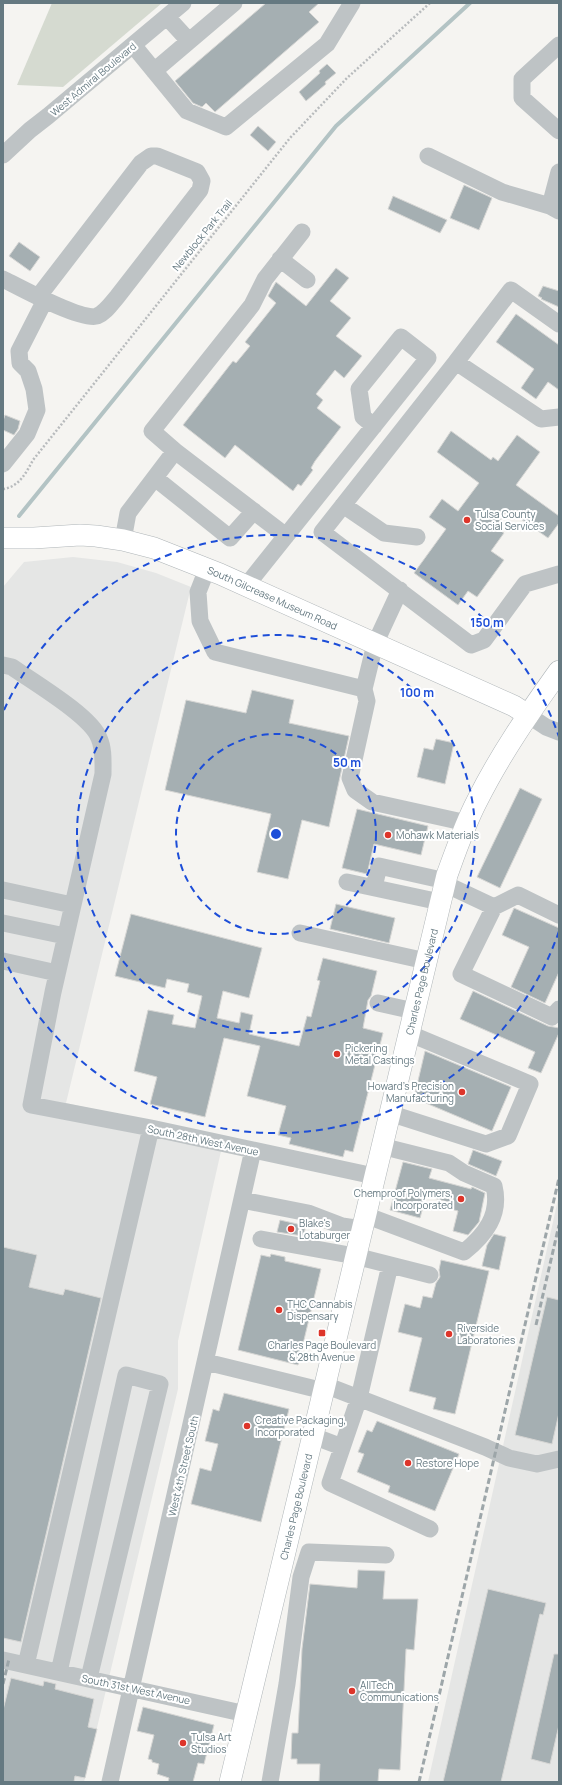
<svg xmlns="http://www.w3.org/2000/svg" width="562" height="1785" font-family="Manrope,sans-serif">
	<style>
		.built { fill: #e5e6e5 }
		.green { fill: #d5dad0 }
		.lines { fill: none; stroke-linecap: round; stroke-linejoin: round }
		.stream { stroke: #b3c3c4; stroke-width: 4 }
		.building { fill: #a5afb2; stroke: #d6d6d4 }
		.major-casing { stroke: #afb5b8; stroke-width: 22 }
		.path { stroke: #b8bbbd; stroke-width: 2.5; stroke-dasharray: 2 2; stroke-linecap: butt }
		.minor { stroke: #bec3c5; stroke-width: 17 }
		.major { stroke: #fff; stroke-width: 21 }
		.rail { stroke: #9da6a9; stroke-width: 3; stroke-dasharray: 6 3; stroke-linecap: butt }
		.ring { fill: none; stroke: #1d4ed8; stroke-width: 2; stroke-dasharray: 7 5 }
		.poi-dot { fill: #dd352a; stroke: #fff; stroke-width: 1.5 }
		.labels { text-anchor: middle; dominant-baseline: central; stroke-width: 4; stroke-linejoin: round; paint-order: stroke }
		.street-label { font-size: 10px; fill: #657981; stroke: #fff }
		.poi-label { font-size: 10px; fill: #657981; stroke: #fff; text-anchor: start }
		.centre { fill: #1d4ed8; stroke: #fff; stroke-width: 2 }
		.ring-label { font-size: 12px; text-anchor: middle; font-weight: bold; fill: #1d4ed8; stroke: #fff; stroke-width: 4; stroke-linejoin: round; paint-order: stroke }
	</style>
	<rect width="100%" height="100%" fill="#f5f4f1"/>
	<path class="built" d="M73 557 117 562 156 573 191 587 66 1103 224 1138 178 1341V1389L84 1782H3V587L24 562Z
		M559 1195V1782H428Z"/>
	<path class="green" d="M52 3H162L63 87 17 85Z"/>
	<g class="lines">
		<path class="stream" d="M19 516 336 126 470 3"/>
	</g>
	<path class="building" d="M266 3H319L309 12 319 22 215 112 206 103 202 107 193 103 175 81Z
		M327 64 336 73 325 82 326 84 306 101 299 92 320 73 319 71Z
		M258 126 276 142 268 151 250 135Z
		M464 185 492 198 479 230 450 218Z
		M393 196 447 220 440 233 388 209Z
		M19 242 40 257 30 271 9 256Z
		M336 268 349 278 330 301 351 318 336 336 362 356 344 378 335 370 316 394 323 400 317 408 341 427 315 461 311 468 313 470 301 486 298 484 293 491 235 445 225 458 183 425 233 361 236 363 250 346 245 342 276 303 268 296 276 282 306 306Z
		M543 286 559 291V307L541 299 542 298 538 296Z
		M516 314 559 345V390L548 382 536 399 521 388 534 369 496 342Z
		M5 415 20 421 18 429 14 435 3 430V421Z
		M451 431 491 460 493 457 498 461 517 435 540 452 516 485 559 516V523L548 538 508 510 495 527 504 533 491 551 504 560 477 597 468 591 458 605 414 573 446 529 429 517 442 499 458 511 479 483 437 452Z
		M252 690 294 700 289 723 349 736 329 827 302 820 288 879 257 872 271 814 165 790 186 700 246 713Z
		M436 739 454 743 445 784 417 777 424 748 433 750Z
		M520 788 542 799 500 888 477 877Z
		M357 809 428 826 421 855 374 844 367 874 342 868Z
		M336 904 395 918 389 943 330 929Z
		M514 908 559 928V972L545 1003 511 987 529 947 502 935Z
		M131 914 262 948 249 998 223 991 217 1018 239 1023 241 1012 253 1015 249 1034 299 1046 307 1016 311 1017 320 981 317 980 323 958 377 971 371 996 368 1000 363 1028 383 1033 353 1152 345 1150 343 1157 289 1144 291 1138 278 1135 286 1106 247 1096 260 1046 224 1038 205 1117 150 1104 157 1077 134 1071 148 1010 174 1015 172 1024 195 1028 202 996 187 992 189 984 167 979 165 988 115 976Z
		M473 991 548 1026 559 1028V1033L541 1073 528 1068 535 1052 460 1019Z
		M425 1051 511 1087 492 1131 414 1098Z
		M473 1150 502 1161 496 1176 468 1164Z
		M403 1162 432 1169 429 1178 471 1189 472 1187 485 1193 479 1222 468 1235 453 1231 458 1211 447 1208 448 1202 426 1196 420 1218 390 1210Z
		M280 1220 306 1226 303 1236 277 1232Z
		M494 1234 506 1237 499 1270 482 1266 487 1245Z
		M3 1247 37 1255 29 1287 63 1295 65 1289 101 1298 21 1642 3 1638Z
		M271 1254 285 1257V1261L321 1269 298 1365 238 1350 261 1255 270 1257Z
		M441 1260 489 1271 455 1414 433 1409 436 1398 409 1391 422 1338 398 1332 405 1304 420 1308 423 1296 432 1298 436 1283 440 1277 439 1270Z
		M547 1297 559 1300V1413L552 1444 515 1435Z
		M224 1393 289 1409 261 1522 191 1504 200 1468 211 1471 218 1444 205 1441 213 1409 219 1411Z
		M377 1421 459 1454 435 1511 388 1492 390 1486 357 1472 364 1454 358 1452 367 1430 372 1432Z
		M358 1570 385 1571 383 1599H418L414 1650 406 1649 400 1770 379 1769 378 1782H319L320 1764H297V1759H291L292 1733H298L302 1649 310 1584 357 1588Z
		M488 1589 546 1603 543 1615 540 1614 501 1782H443Z
		M554 1654H559V1725L550 1764 531 1759Z
		M11 1678 43 1686 44 1681 56 1684 55 1689 94 1699 88 1727 97 1729 85 1778 75 1776 74 1782H3V1710Z
		M143 1707 214 1725 204 1764 198 1763 193 1782H168L169 1778 157 1774 159 1764 152 1762V1760L148 1759 154 1735 137 1731Z"/>
	<g class="lines">
		<defs>
			<g id="major">
				<path id="s1" d="M3 538H34L80 535 96 536 123 540 154 548 220 574 514 706 528 715"/>
				<path id="s2" d="M230 1782 447 875C456 850 465 824 477 801 500 755 529 713 559 671"/>
			</g>
		</defs>
		<use href="#major" class="major-casing"/>
		<path class="path" d="M3 489C19 487 26 473 33 460L290 138 347 78 430 3"/>
		<path class="minor" d="M167 17 189 41
			M133 45 187 111 226 127 327 44 352 3
			M559 45 522 79V98L559 131
			M154 71 234 3
			M3 155 30 130 48 116 183 3
			M428 156 502 192 550 206 559 211
			M550 206 559 172
			M280 259 307 280
			M3 279C19 287 81 321 97 316 105 313 111 304 117 297L200 190 202 181 197 172 157 156H151L141 163 38 297
			M559 324 511 290 456 362 541 419 559 417
			M456 362 322 532 471 645 484 640 525 584 559 574
			M175 451 152 431 252 305 265 279 302 232
			M3 464 27 434 37 410 34 389 28 371 20 363 19 351 45 300
			M155 478 230 538 254 511
			M343 505 384 533 417 537
			M123 540 128 513 175 451 286 536
			M207 569 198 592 200 621 215 652 364 689 375 644 400 590
			M246 586 428 358 401 337 359 389 363 417 374 426
			M3 665 12 667C33 682 91 716 99 738 104 749 103 762 103 774L53 992 31 1105 151 1128 374 1176
			M364 689 367 701 350 778 355 790 372 802 467 823
			M528 715 546 727 559 732
			M347 882 440 902
			M445 884 494 907 461 974 552 1017 559 1009
			M374 887 379 866 446 881
			M3 890 72 905
			M494 907 518 895 559 915
			M3 923 65 936
			M300 933 426 961
			M3 961 57 973
			M378 1003 414 1011
			M389 1113 486 1144 508 1136 530 1084 408 1033
			M242 1200 308 1213 342 1226 362 1229
			M365 1215 464 1252C485 1235 501 1215 494 1186L464 1173 449 1163 381 1146
			M261 1239 355 1256 430 1275
			M390 1265 359 1398 330 1483 430 1529
			M206 1362 324 1391
			M325 1385 485 1447 509 1458 537 1464 559 1459
			M313 1436 342 1447
			M3 1660 246 1714
			M26 1665 151 1128
			M59 1672 126 1375 160 1384 89 1678
			M110 1782 253 1150
			M270 1782 287 1684 301 1577 309 1552 386 1555"/>
		<use href="#major" class="major"/>
		<path class="rail" d="M536 1325 559 1225
			M3 1684 9 1659
			M419 1782 559 1178"/>
	</g>
	<g class="ring">
		<circle cx="276" cy="834" r="100"/>
		<circle cx="276" cy="834" r="199"/>
		<path d="M559 931A299 299 0 0 1 4 958M4 710A299 299 0 0 1 559 737"/>
	</g>
	<g class="poi-dot">
		<circle cx="467" cy="520" r="4"/>
		<circle cx="388" cy="835" r="4"/>
		<circle cx="337" cy="1054" r="4"/>
		<circle cx="462" cy="1092" r="4"/>
		<circle cx="461" cy="1199" r="4"/>
		<circle cx="291" cy="1229" r="4"/>
		<circle cx="279" cy="1310" r="4"/>
		<rect x="318" y="1329" width="8" height="8" rx="2"/>
		<circle cx="449" cy="1334" r="4"/>
		<circle cx="247" cy="1426" r="4"/>
		<circle cx="408" cy="1463" r="4"/>
		<circle cx="352" cy="1691" r="4"/>
		<circle cx="183" cy="1743" r="4"/>
	</g>
	<g class="labels">
		<g class="street-label">
			<text transform="translate(93 79) rotate(-40)">West Admiral Boulevard</text>
			<text transform="translate(202 235) rotate(-51)">Newblock Park Trail</text>
			<text stroke="none"><textPath href="#s1" startOffset="281">South Gilcrease Museum Road</textPath></text>
			<text stroke="none"><textPath href="#s2" startOffset="823">Charles Page Boulevard</textPath></text>
			<text transform="translate(203 1140) rotate(12)">South 28th West Avenue</text>
			<text transform="translate(183 1466) rotate(-77)">West 4th Street South</text>
			<text stroke="none"><textPath href="#s2" startOffset="283">Charles Page Boulevard</textPath></text>
			<text transform="translate(136 1689) rotate(12)">South 31st West Avenue</text>
		</g>
		<g class="poi-label">
			<text x="475" y="514">Tulsa County<tspan x="475" dy="12">Social Services</tspan></text>
			<text x="396" y="835">Mohawk Materials</text>
			<text x="345" y="1048">Pickering<tspan x="345" dy="12">Metal Castings</tspan></text>
			<text x="454" y="1086" text-anchor="end">Howard's Precision<tspan x="454" dy="12">Manufacturing</tspan></text>
			<text x="453" y="1193" text-anchor="end">Chemproof Polymers,<tspan x="453" dy="12">Incorporated</tspan></text>
			<text x="299" y="1223">Blake's<tspan x="299" dy="12">Lotaburger</tspan></text>
			<text x="287" y="1304">THC Cannabis<tspan x="287" dy="12">Dispensary</tspan></text>
			<text x="457" y="1328">Riverside<tspan x="457" dy="12">Laboratories</tspan></text>
			<text x="322" y="1345" text-anchor="middle">Charles Page Boulevard<tspan x="322" dy="12">&amp; 28th Avenue</tspan></text>
			<text x="255" y="1420">Creative Packaging,<tspan x="255" dy="12">Incorporated</tspan></text>
			<text x="416" y="1463">Restore Hope</text>
			<text x="360" y="1685">AllTech<tspan x="360" dy="12">Communications</tspan></text>
			<text x="191" y="1737">Tulsa Art<tspan x="191" dy="12">Studios</tspan></text>
		</g>
	</g>
	<circle cx="276" cy="834" r="6" class="centre"/>
	<g class="ring-label">
		<text x="487" y="627">150 m</text>
		<text x="417" y="697">100 m</text>
		<text x="347" y="767">50 m</text>
	</g>
	<rect width="562" height="1785" fill="none" stroke="#657981" stroke-width="8"/>
</svg>
